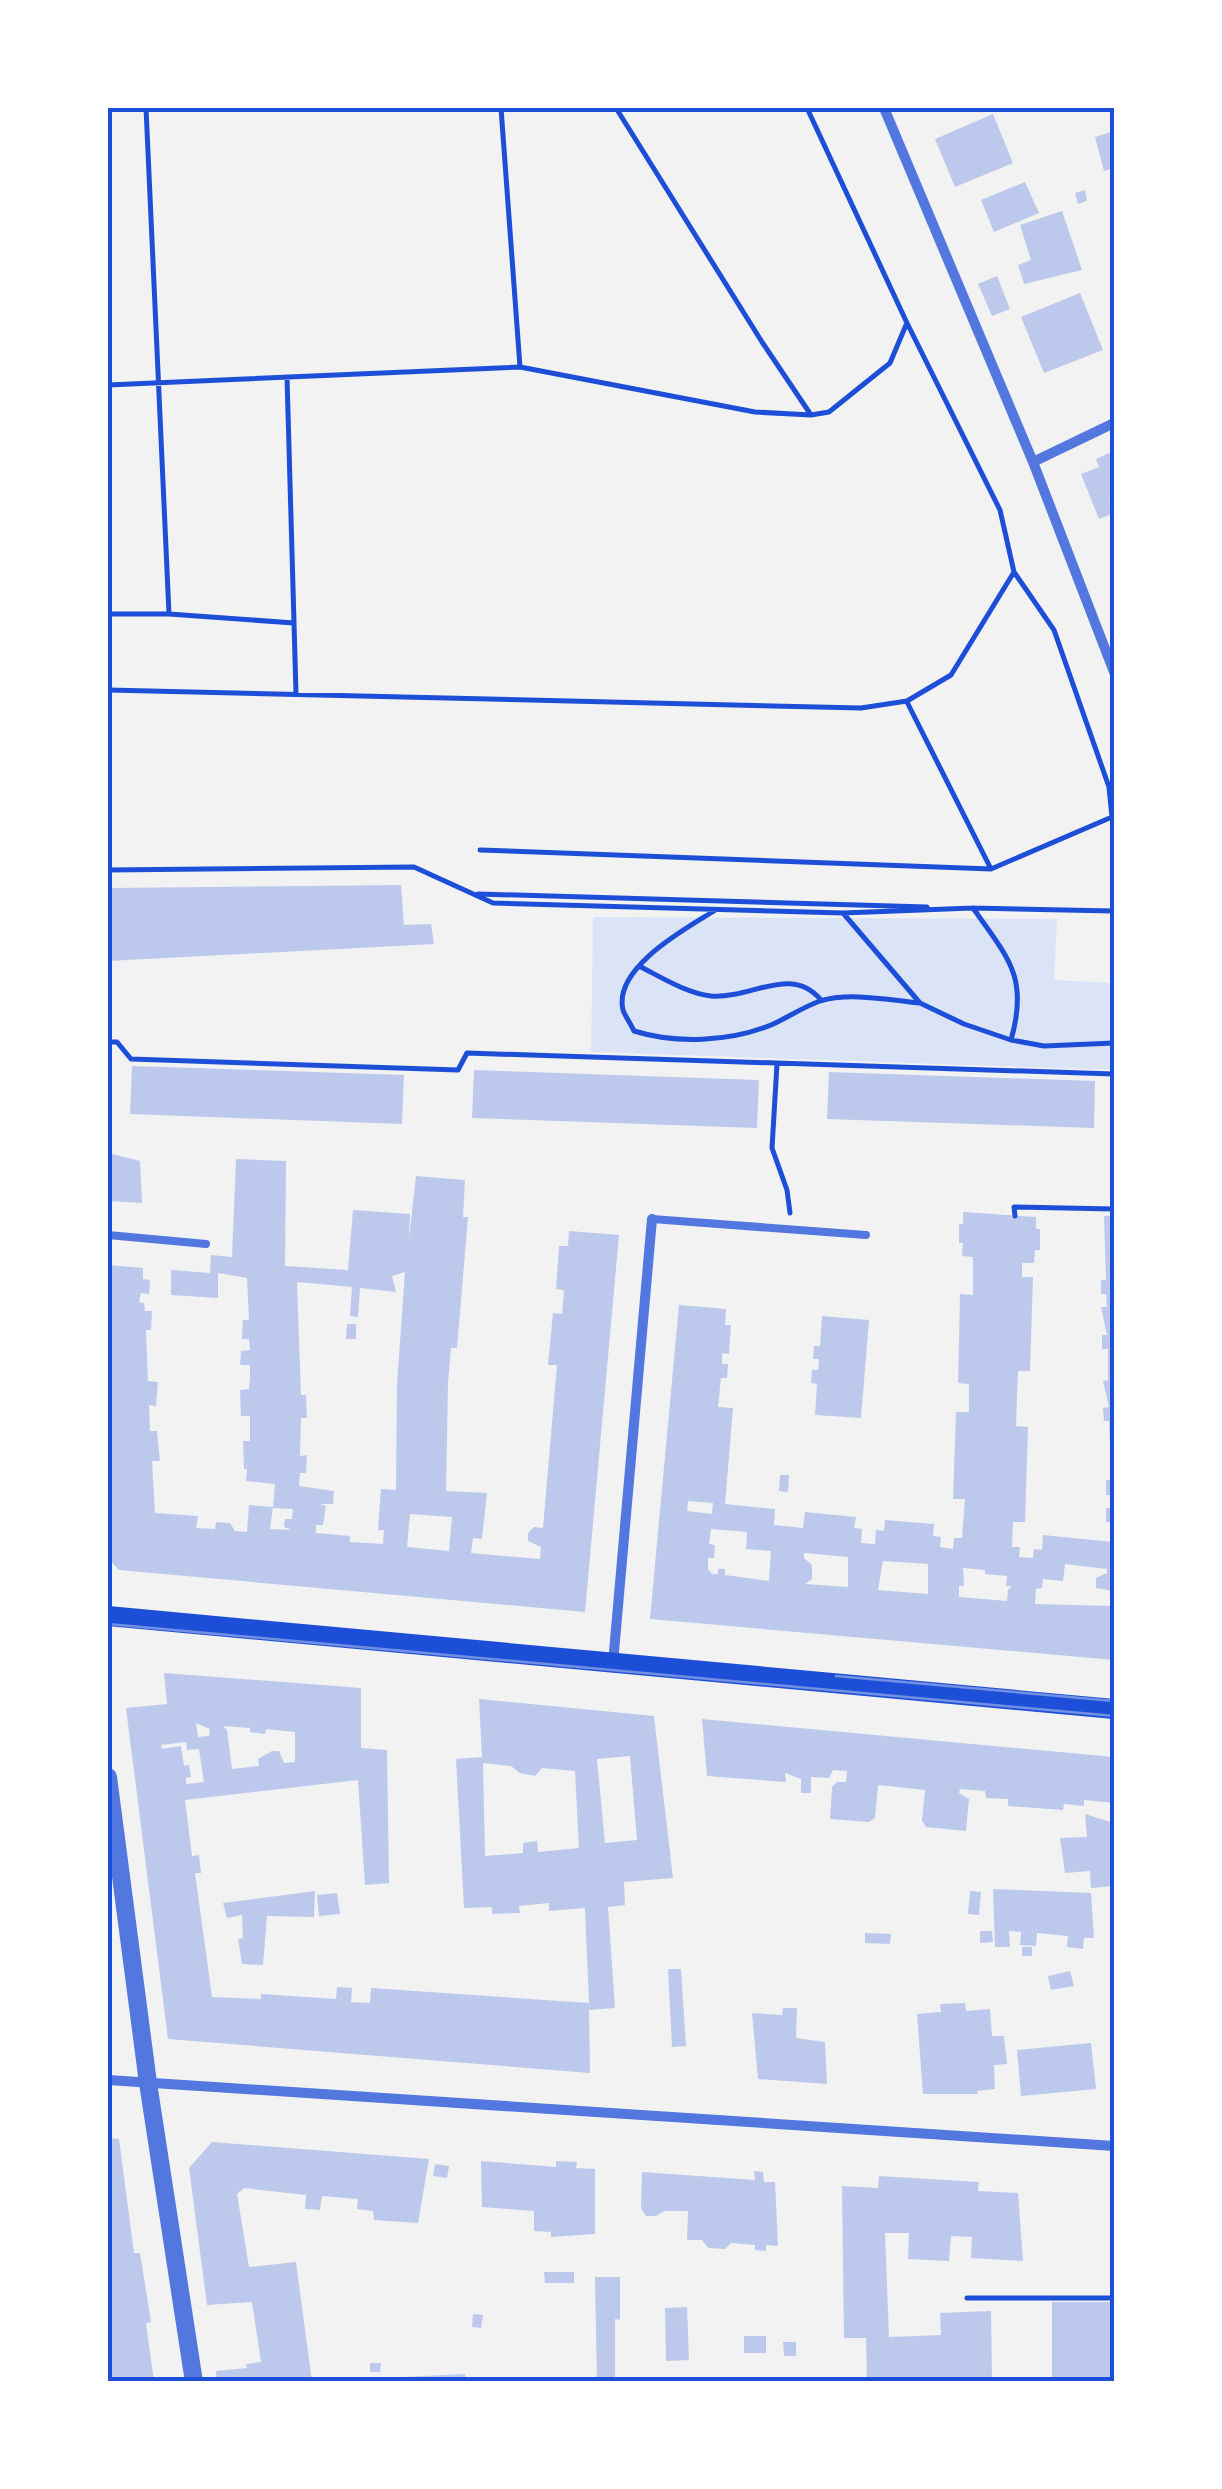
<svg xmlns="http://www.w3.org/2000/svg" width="1222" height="2489" font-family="Spectral,serif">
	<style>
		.green { fill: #dbe4f7 }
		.building { fill: #bdc9ec; fill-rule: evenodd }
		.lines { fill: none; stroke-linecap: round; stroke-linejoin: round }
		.path { stroke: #1d4ed8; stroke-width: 5 }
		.service { stroke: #5277de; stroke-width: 8 }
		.minor { stroke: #5277de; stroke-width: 10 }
		.tertiary { stroke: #5277de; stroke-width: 18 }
		.secondary { stroke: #1d4ed8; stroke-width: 20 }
		.tram { stroke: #7290e2; stroke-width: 2.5 }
		.neatline { fill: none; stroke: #1d4ed8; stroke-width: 4 }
	</style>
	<rect width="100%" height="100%" fill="#f2f2f2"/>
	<path class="green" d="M593 917 1057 919 1054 980 1114 983V1070L591 1052Z"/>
	<path class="building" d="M993 114 1013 163 955 187 935 139Z
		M1114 131V179H1113L1111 169 1104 171 1095 137Z
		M1025 182 1039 213 994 232 981 200Z
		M1085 190 1087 201 1078 204 1075 193Z
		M1062 211 1082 270 1024 284 1018 265 1031 260 1020 225Z
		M997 276 1010 309 992 316 978 284Z
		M1080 293 1103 350 1044 373 1021 317Z
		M1109 453 1114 460V499L1109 501 1114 513 1099 519 1081 474 1099 467 1096 459Z
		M401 885 404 925 431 924 434 944 108 961V888Z
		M132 1066 404 1075 402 1124 130 1114Z
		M474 1070 759 1080 757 1128 472 1118Z
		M829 1072 1095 1081 1094 1128 827 1119Z
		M108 1153 140 1161 142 1203 108 1201Z
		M236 1159 286 1161 285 1266 348 1270 353 1210 410 1214 409 1239 416 1176 465 1180 463 1217H468L457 1348H451L448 1382 446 1491 487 1493 482 1539 473 1538 471 1553 540 1559 541 1547 528 1541V1533L534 1527 543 1528 557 1365H548L553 1313 562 1314 564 1290 556 1289 559 1246H568L569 1231 619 1235 585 1612 119 1570 108 1558V1265L143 1268V1279L150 1280 149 1294 141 1293 139 1302 144 1303 145 1311H152L151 1330H146L148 1381 158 1382 156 1406 149 1405 150 1431H157L160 1461H152L155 1513 198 1516 196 1528 215 1529 216 1522 230 1523 235 1531 247 1532 249 1505 273 1507 270 1529 292 1530 284 1527 285 1519H292L293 1509 273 1508 275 1484 246 1481 247 1469H244L243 1441H250V1416H241L240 1390 249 1389 250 1376V1365H240L241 1351 250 1350 249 1339H242L243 1320H249L247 1278 218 1273V1298L171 1295V1270L210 1273 211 1255 232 1257ZM405 1272 397 1384 396 1490 381 1489 378 1530H384L383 1544 350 1542V1536L316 1533V1525H323L326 1506 320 1504H333L334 1491 299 1486 300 1473H306L307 1455 300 1456 301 1418H307L306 1395H301L297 1282 352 1287 350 1316 358 1317 360 1288 396 1292 392 1276ZM410 1514 452 1517 449 1551 407 1547Z
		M963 1212 1036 1217V1229H1040V1250H1035L1034 1263H1022V1277H1033L1030 1371H1018L1016 1426 1028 1427 1025 1522H1013L1012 1547H1020L1019 1557 1033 1558 1034 1549 1042 1550 1043 1535 1113 1542 1114 1591 1096 1588V1578L1107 1573V1569L1065 1564 1063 1581 1043 1579 1042 1588 1036 1589 1035 1604 1114 1606V1660L650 1619 679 1305 726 1309 725 1325H731L729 1354 722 1353V1364H728L727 1378H721L718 1407 733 1408 725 1504 775 1509 774 1525 803 1528 805 1512 856 1517 854 1528 862 1529 861 1543 875 1544 876 1530 884 1531 885 1520 934 1524 933 1536 941 1537 940 1547 953 1549 954 1538H962L965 1499H953L956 1412H969V1384L958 1383 960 1294 973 1295V1257L962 1256 963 1243H959V1224H963ZM688 1501 713 1503 712 1514 687 1511ZM711 1529 747 1532 746 1549 771 1551 769 1581 725 1575V1569H718V1574H712L708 1569V1558H714L715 1545 709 1544ZM804 1553 848 1557V1587L805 1584 812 1579V1565L804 1558ZM883 1561 928 1564V1594L878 1590ZM963 1568 985 1570V1574L1007 1576 1006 1586H1012L1008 1590 1007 1601 959 1597V1586H964Z
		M1104 1216H1114V1506H1112L1111 1495H1106V1480H1111L1109 1421H1104L1103 1408 1109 1407 1103 1381 1108 1380V1349H1102V1335H1107L1101 1307H1107L1106 1294H1101V1280H1106Z
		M822 1316 869 1320 861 1418 815 1415 817 1384 811 1383 812 1370H818L819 1359H813L814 1346H820Z
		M347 1324H356V1339H346Z
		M780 1475H789L788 1492 779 1491Z
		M1106 1508H1114V1522H1106Z
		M164 1673 361 1688V1748L387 1750 389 1883 365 1885 358 1780 185 1800 192 1856 199 1855 201 1873H195L212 1997 261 1999V1994L336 1999 337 1987 352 1988 351 2002 370 2003 371 1988 589 2003 585 1908 549 1911V1903L519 1906 520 1913 492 1914V1907L464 1908 456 1759 482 1757 479 1699 654 1716 673 1878 624 1882 625 1905 608 1907 615 2008 589 2010 590 2073 168 2039 126 1708 167 1704ZM196 1723 210 1729 209 1736 198 1737ZM223 1726 250 1728V1732L265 1734 266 1729 295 1732V1762L284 1763 279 1751H272L258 1759 259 1766 232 1769 227 1730ZM186 1742 187 1750 199 1749 204 1782 186 1784V1778L191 1777 189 1765 184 1766 181 1746 162 1749 161 1745ZM630 1756 637 1840 605 1843 597 1759ZM483 1763 511 1766 520 1773 535 1776 542 1768 575 1771 579 1848 538 1852 537 1841 523 1843V1853L485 1856Z
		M702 1719 1114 1757V1803L1084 1800V1806L1064 1804 1063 1810 1008 1806V1799L986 1798 985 1791 960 1789 959 1793 969 1799 966 1831 926 1827 922 1821 925 1790 878 1785 875 1818 869 1822 830 1819 832 1787 837 1782H846L847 1771 833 1770 829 1778 811 1777V1793H801V1779L785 1773 786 1782 707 1776Z
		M1085 1814 1114 1823V1886L1091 1888 1090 1871 1065 1873 1060 1838 1087 1837Z
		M993 1889 1091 1893 1094 1938H1084L1083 1949 1067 1947 1068 1936 1037 1933 1036 1946 1020 1945 1021 1932 1009 1931 1010 1947H995Z
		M315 1891 314 1917 267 1916 263 1965 242 1964 238 1939 243 1938 242 1915 227 1918 223 1903Z
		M970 1891 981 1892 979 1915 968 1914Z
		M337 1893 340 1914 319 1916 317 1895Z
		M980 1931H992L993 1942 980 1943Z
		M865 1933 891 1934 890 1944 865 1943Z
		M1022 1947H1032V1956H1022Z
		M668 1969H681L686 2046 672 2047Z
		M1070 1971 1074 1986 1051 1990 1048 1976Z
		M965 2003 966 2011 990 2009 992 2036H1004L1007 2064 994 2065 995 2089 977 2091 978 2094H923L917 2014 941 2012 940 2004Z
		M783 2008H797L796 2038 825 2042 827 2084 758 2079 752 2013 782 2015Z
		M1091 2043 1096 2089 1021 2096 1017 2050Z
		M108 2138 119 2139 134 2253H140L151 2322 146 2323 154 2382H108Z
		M212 2142 429 2159 418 2223 374 2220 373 2211 357 2209 358 2199 322 2196 320 2210 305 2209 306 2195 244 2188 237 2194 249 2267 296 2262 312 2382H217L216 2371 247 2368 246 2364 261 2362 252 2302 207 2305 189 2168Z
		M481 2161 556 2167V2161L577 2162 576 2168 595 2169V2234L551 2237V2232L534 2231V2211L482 2207Z
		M435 2164 449 2166 447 2178 433 2176Z
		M754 2171 763 2172 764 2182H775L778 2246 766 2245V2251L755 2250V2245L731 2243 725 2249 708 2248 702 2240H687L688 2211H664L656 2216H646L641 2208 642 2172 755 2180Z
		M879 2176 979 2182 978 2191 1018 2193 1023 2261 971 2258 972 2237 951 2236 949 2261 908 2259 909 2233H885L889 2337 941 2335 940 2313 991 2311 992 2382H867L866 2338H844L842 2186 878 2188Z
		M544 2272H574V2283H545Z
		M595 2277H620V2320L615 2319V2382H597Z
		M1052 2302H1114V2382H1052Z
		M687 2307 689 2360 666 2361 665 2308Z
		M473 2314 483 2315 481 2328 472 2327Z
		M744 2336H766V2353H744Z
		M783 2342H796V2356H784Z
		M370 2363H381L380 2372H370Z
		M465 2374V2382H404V2377Z"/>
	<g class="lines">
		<path class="path" d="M146 108 169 614
			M616 108 762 342 811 415 829 412 890 363 906 325
			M520 367 755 412 811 415
			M287 377 296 693
			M108 385 520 367 501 108
			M108 614H169L294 623
			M108 690 861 708 907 701 951 675 1014 572 1000 510 907 323 807 108
			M907 702 991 869
			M480 850 991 869 1112 817 1109 787 1054 630 1014 572
			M108 870 414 867 493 903 843 913 973 908
			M478 894 927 907
			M973 908 1114 911
			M973 908C1008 958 1029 977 1011 1040L1044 1046 1114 1043
			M714 911C685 929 613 968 623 1010 625 1016 631 1024 634 1031 676 1044 729 1042 771 1025 787 1018 803 1007 820 1001 850 992 889 1000 920 1003
			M843 913 920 1003 964 1024 1011 1040
			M639 966C661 977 686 993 711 996 752 999 791 964 821 1000
			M108 1042H117L131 1059 458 1070 467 1053 1114 1074
			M777 1064 772 1148 787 1190 790 1213
			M1015 1216 1014 1207 1114 1209
			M967 2298H1114"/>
		<path class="service" d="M652 1219 866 1235
			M108 1235 206 1244"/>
		<path class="minor" d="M884 108 1033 462 1114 672
			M1033 462 1114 423
			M613 1663 652 1219
			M108 2080 1114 2146"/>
		<path class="tertiary" d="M108 1777 148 2083 194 2382"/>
		<path class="secondary" d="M108 1616 1114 1709"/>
		<path class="tram" d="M108 1624 1114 1716
			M836 1676 1114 1701"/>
	</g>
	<rect width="1222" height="2489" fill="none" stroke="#ffffff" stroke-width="220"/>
	<rect x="110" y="110" width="1002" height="2269" class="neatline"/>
</svg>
